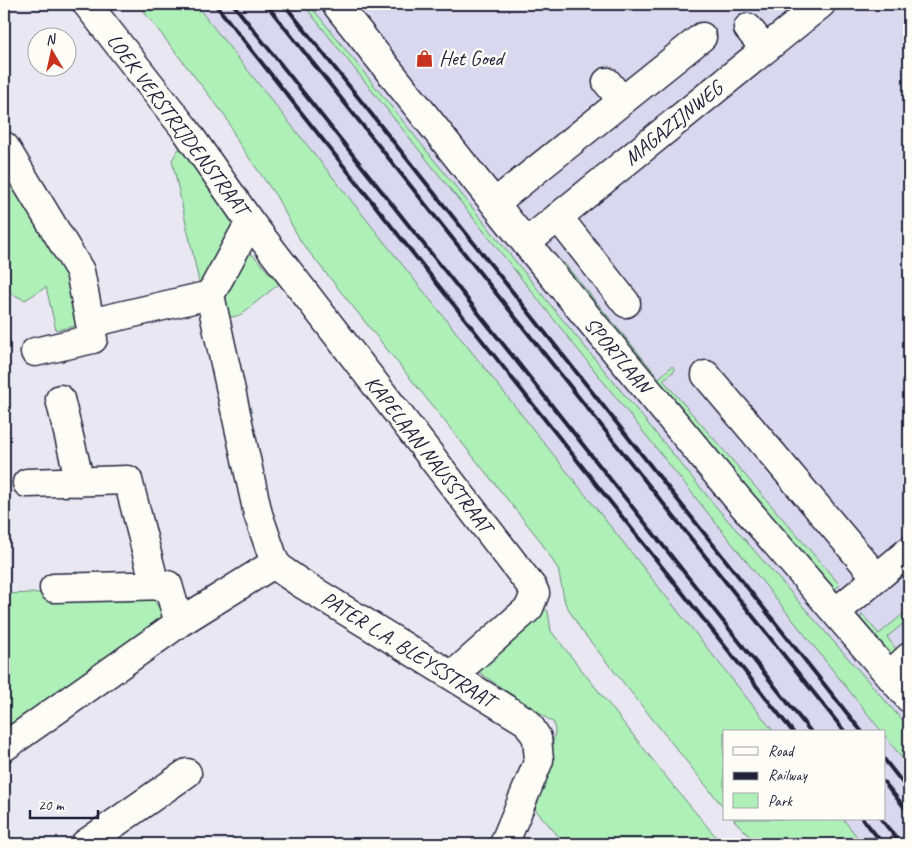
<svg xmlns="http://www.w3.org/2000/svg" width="913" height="848" font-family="Caveat,sans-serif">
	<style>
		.built { fill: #dad8ee }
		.green { fill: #aff0b9; stroke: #68897a }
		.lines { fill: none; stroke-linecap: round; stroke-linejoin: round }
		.minor-casing { stroke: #22223b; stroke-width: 31 }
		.minor { stroke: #fdfcf7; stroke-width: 28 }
		.rail { stroke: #22223b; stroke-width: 4 }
		.labels { text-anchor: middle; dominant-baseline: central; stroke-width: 5; stroke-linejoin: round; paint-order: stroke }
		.poi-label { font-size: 21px; fill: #22223b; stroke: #fdfcf7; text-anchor: start }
		.street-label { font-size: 21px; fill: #22223b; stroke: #fdfcf7 }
	</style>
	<rect width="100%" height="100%" fill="#e8e7f2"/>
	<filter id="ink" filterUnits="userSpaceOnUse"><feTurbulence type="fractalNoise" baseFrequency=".02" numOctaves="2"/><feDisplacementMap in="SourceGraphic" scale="10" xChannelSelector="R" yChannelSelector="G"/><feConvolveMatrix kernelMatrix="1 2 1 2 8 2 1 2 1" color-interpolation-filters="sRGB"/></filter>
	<g filter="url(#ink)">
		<path class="built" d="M195 4H909V844H863L843 819H884V732H774Z"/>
		<path class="green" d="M138 4H195L774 732H724V808L581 630 565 603 558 569 539 539 301 242 276 196 238 142 226 117Z
			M303 4H309L544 297 718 509 909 728V767L884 735V732H882Z
			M182 144 234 213 233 229 200 286 172 160Z
			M4 171 74 283 81 325 56 330 46 287 25 300 8 292 4 280Z
			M250 254 254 256 279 284 240 315 232 317 225 314 220 288 244 255Z
			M564 263 659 378 672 366 675 370 663 380 840 585 835 589 822 581 560 266Z
			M134 590 149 593 162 612V619L4 729V594Z
			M538 605 548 611 551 631 671 783 722 844H565L529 802 553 742 555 732 554 723 474 669Z
			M909 609V619L887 637 896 649 894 654H888L860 621 862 614 879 634Z
			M733 819H843L863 844H755C751 836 740 827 733 819Z"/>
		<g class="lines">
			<defs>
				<path id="minor" d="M87 4 185 129 250 222 532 587 535 593 529 608 452 676
					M336 4 526 243 737 498 909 698
					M748 28 765 49
					M607 82 622 101
					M4 146 5 147 80 271 90 323 210 295
					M495 203 702 37
					M558 217 626 303
					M250 222 210 295 258 514 275 563
					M526 243 821 4
					M35 352 93 339 90 323
					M706 375 877 578
					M60 399 80 482
					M27 483 128 480 155 585
					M54 588 168 585 179 623
					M836 612 909 551
					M890 675 909 657
					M4 747 179 623 275 563 283 571 299 582 527 722 537 738 539 760 504 844
					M85 844 187 773"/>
			</defs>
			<use href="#minor" class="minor-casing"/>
			<use href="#minor" class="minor"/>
			<path class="rail" d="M215 4 793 732
				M233 4 811 732
				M266 4 845 732
				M284 4 862 732
				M884 759 909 791
				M884 782 909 813
				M863 819 883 844
				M881 819 901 844"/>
		</g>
	</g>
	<defs>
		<symbol id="shop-bare" viewBox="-9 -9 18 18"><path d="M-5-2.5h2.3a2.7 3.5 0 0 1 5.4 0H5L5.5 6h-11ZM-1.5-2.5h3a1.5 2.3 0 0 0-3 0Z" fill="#c8321e" stroke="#fdfcf7" stroke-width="2.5" paint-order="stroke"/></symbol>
	</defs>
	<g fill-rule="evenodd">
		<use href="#shop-bare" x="412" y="46" width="25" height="25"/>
	</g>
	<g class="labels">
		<g class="poi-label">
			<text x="439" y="58">Het Goed</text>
		</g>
		<g class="street-label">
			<text transform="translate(673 123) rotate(-39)">MAGAZIJNWEG</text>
			<text transform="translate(178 124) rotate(53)">LOEK VERSTRIJDENSTRAAT</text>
			<text transform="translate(618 355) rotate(50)">SPORTLAAN</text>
			<text transform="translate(429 454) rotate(52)">KAPELAAN NAUSSTRAAT</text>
			<text transform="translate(408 649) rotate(32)">PATER L.A. BLEYSSTRAAT</text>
		</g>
	</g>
	<rect width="913" height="848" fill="none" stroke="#fdfcf7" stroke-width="20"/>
	<rect x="10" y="10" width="893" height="828" fill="none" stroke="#22223b" stroke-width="2" filter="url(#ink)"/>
	<rect x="723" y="730" width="162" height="90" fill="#fdfcf7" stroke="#a5a5ac"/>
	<rect x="733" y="747" width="25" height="8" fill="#fdfcf7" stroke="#a5a5ac"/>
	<text x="768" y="756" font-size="15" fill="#22223b">Road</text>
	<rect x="733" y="772" width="25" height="8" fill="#22223b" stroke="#a5a5ac"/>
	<text x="768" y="780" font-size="15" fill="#22223b">Railway</text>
	<rect x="733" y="793" width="25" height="15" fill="#aff0b9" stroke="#a5a5ac"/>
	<text x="768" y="806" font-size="15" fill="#22223b">Park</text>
	<g transform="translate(52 52) rotate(351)"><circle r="24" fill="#fdfcf7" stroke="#a5a5ac"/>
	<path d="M0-4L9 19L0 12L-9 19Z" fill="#c8321e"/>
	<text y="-8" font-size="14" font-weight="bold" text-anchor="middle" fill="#22223b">N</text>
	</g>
	<path d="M30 810v8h68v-8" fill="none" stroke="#22223b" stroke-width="2.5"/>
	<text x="38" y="810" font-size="15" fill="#22223b" stroke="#fdfcf7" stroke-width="4" paint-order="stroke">20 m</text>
</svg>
